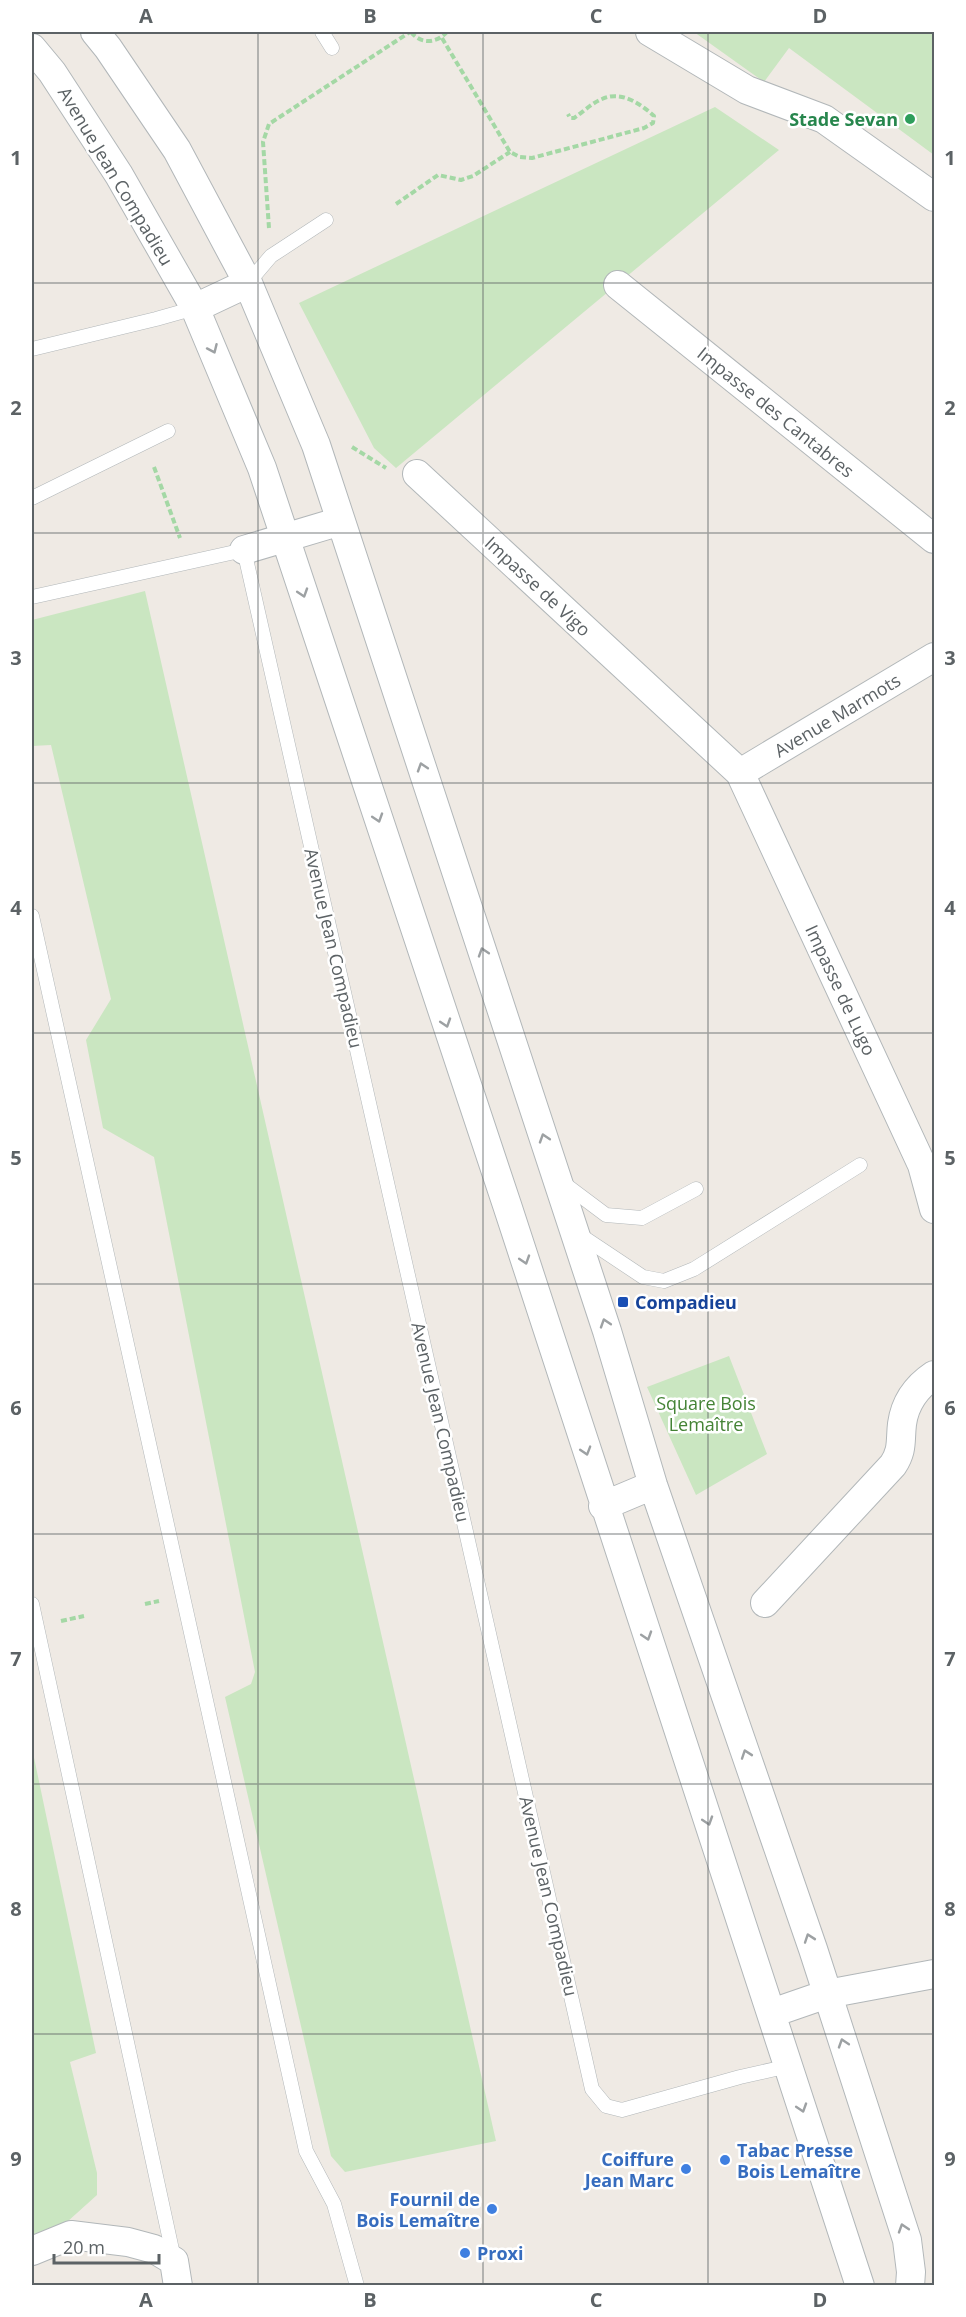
<svg xmlns="http://www.w3.org/2000/svg" width="966" height="2317" font-family="'Open Sans',sans-serif">
	<style>
		.green { fill: #cae6c1 }
		.lines { fill: none; stroke-linecap: round; stroke-linejoin: round }
		.service-casing { stroke: #b2b7b9; stroke-width: 15 }
		.minor-casing { stroke: #b2b7b9; stroke-width: 30 }
		.path { stroke: #a4d8a5; stroke-width: 4; stroke-dasharray: 6 3; stroke-linecap: butt }
		.service { stroke: #fff; stroke-width: 14 }
		.minor { stroke: #fff; stroke-width: 28 }
		.oneway { stroke: #9da1a3 }
		.grid { fill: none; stroke: #5c6265; stroke-width: 1.5; stroke-opacity: 0.55 }
		.leisure-dot { fill: #2e9e5b; stroke: #fff; stroke-width: 2 }
		.transit-dot { fill: #1a4fb4; stroke: #fff; stroke-width: 2 }
		.shop-dot { fill: #3f7fe0; stroke: #fff; stroke-width: 2 }
		.labels { text-anchor: middle; dominant-baseline: central; stroke-width: 5; stroke-linejoin: round; paint-order: stroke }
		.leisure-label { font-size: 18px; font-weight: bold; fill: #27864d; stroke: #fff; text-anchor: end }
		.street-label { font-size: 18px; fill: #5c6265; stroke: #fff }
		.transit-label { font-size: 18px; font-weight: bold; fill: #164399; stroke: #fff; text-anchor: start }
		.park-label { font-size: 18px; fill: #448335; stroke: #fff }
		.shop-label { font-size: 18px; font-weight: bold; fill: #366cbe; stroke: #fff; text-anchor: start }
		.neatline { fill: none; stroke: #5c6265; stroke-width: 2 }
		.grid-label { font-size: 20px; text-anchor: middle; font-weight: bold; fill: #5c6265 }
	</style>
	<rect width="100%" height="100%" fill="#efeae4"/>
	<path class="green" d="M694 32H934V155L789 48 764 82Z
		M715 107 779 150 396 468 374 448 299 303Z
		M145 591 496 2141 345 2172 331 2156 225 1697 251 1684 255 1672 154 1157 103 1128 86 1040 111 999 51 745 32 746V620Z
		M729 1356 767 1454 696 1495 647 1387Z
		M32 1748 96 2053 70 2062 97 2173V2195L67 2222 32 2235Z"/>
	<g class="lines">
		<defs>
			<path id="service" d="M322 32 332 48
				M248 283 271 256 326 220
				M32 349 156 319 195 308
				M32 498 168 431
				M32 597 244 550 592 2089 606 2106 622 2110 740 2077 789 2066
				M32 916 306 2151 334 2204 357 2286
				M562 1182 606 1215 642 1218 696 1189
				M580 1235 643 1277 664 1281 694 1269 860 1165
				M32 1604 174 2259"/>
			<path id="minor" d="M95 32 108 48 177 150 248 283 316 445 607 1331 653 1485 813 1949 907 2240 911 2272 910 2286
				M650 32 747 90 824 119 934 197
				M32 48 52 72 119 175 195 308 262 468 507 1205 860 2286
				M618 285 934 539
				M195 308 248 283
				M417 474 740 773 922 1165 934 1209
				M244 550 341 521
				M740 773 934 657
				M603 1506 653 1485
				M765 1603 893 1465C903 1450 900 1441 902 1424 905 1402 916 1387 934 1375
				M772 2013 827 1994 934 1974
				M32 2251 71 2235 128 2242 154 2249 174 2261 178 2286"/>
		</defs>
		<use href="#service" class="service-casing"/>
		<use href="#minor" class="minor-casing"/>
		<path class="path" d="M411 32C421 45 437 43 447 32
			M442 38 510 152 520 157 532 158 644 128 653 123 654 116C641 104 621 90 602 99 592 103 583 112 574 118H570L568 114
			M396 204 438 175 461 180 473 176 510 152
			M269 228 263 142 269 124 410 32
			M352 447 386 468
			M154 467 180 538
			M145 1604 159 1601
			M61 1621 84 1616"/>
		<use href="#service" class="service"/>
		<use href="#minor" class="minor"/>
	</g>
	<defs><path id="oneway-chevron" d="M-2-3.5L2.5 0L-2 3.5" fill="none" stroke-width="1.6" stroke-linecap="round" stroke-linejoin="round" transform="scale(1.5)"/></defs>
	<g class="oneway">
		<use href="#oneway-chevron" transform="translate(213 349) rotate(66)"/>
		<use href="#oneway-chevron" transform="translate(303 593) rotate(72)"/>
		<use href="#oneway-chevron" transform="translate(422 767) rotate(-108)"/>
		<use href="#oneway-chevron" transform="translate(378 818) rotate(72)"/>
		<use href="#oneway-chevron" transform="translate(483 952) rotate(-108)"/>
		<use href="#oneway-chevron" transform="translate(446 1023) rotate(72)"/>
		<use href="#oneway-chevron" transform="translate(544 1138) rotate(-108)"/>
		<use href="#oneway-chevron" transform="translate(525 1260) rotate(72)"/>
		<use href="#oneway-chevron" transform="translate(605 1323) rotate(-108)"/>
		<use href="#oneway-chevron" transform="translate(586 1451) rotate(73)"/>
		<use href="#oneway-chevron" transform="translate(647 1636) rotate(72)"/>
		<use href="#oneway-chevron" transform="translate(746 1754) rotate(-109)"/>
		<use href="#oneway-chevron" transform="translate(708 1821) rotate(72)"/>
		<use href="#oneway-chevron" transform="translate(809 1938) rotate(-109)"/>
		<use href="#oneway-chevron" transform="translate(843 2043) rotate(-108)"/>
		<use href="#oneway-chevron" transform="translate(802 2108) rotate(72)"/>
		<use href="#oneway-chevron" transform="translate(903 2228) rotate(-108)"/>
	</g>
	<path class="grid" d="M258 32V2286M483 32V2286M708 32V2286M32 283H934M32 533H934M32 783H934M32 1033H934M32 1284H934M32 1534H934M32 1784H934M32 2034H934"/>
	<circle class="leisure-dot" cx="910" cy="119" r="6"/>
	<rect class="transit-dot" x="617" y="1296" width="12" height="12" rx="3"/>
	<g class="shop-dot">
		<circle cx="725" cy="2160" r="6"/>
		<circle cx="686" cy="2169" r="6"/>
		<circle cx="492" cy="2209" r="6"/>
		<circle cx="465" cy="2253" r="6"/>
	</g>
	<g class="labels">
		<g class="leisure-label">
			<text x="898" y="119">Stade Sevan</text>
		</g>
		<g class="street-label">
			<text transform="translate(116 176) rotate(59)">Avenue Jean Compadieu</text>
			<text transform="translate(776 412) rotate(39)">Impasse des Cantabres</text>
			<text transform="translate(538 586) rotate(43)">Impasse de Vigo</text>
			<text transform="translate(837 715) rotate(-31)">Avenue Marmots</text>
			<text transform="translate(334 948) rotate(77)">Avenue Jean Compadieu</text>
			<text transform="translate(841 990) rotate(65)">Impasse de Lugo</text>
			<text transform="translate(441 1422) rotate(77)">Avenue Jean Compadieu</text>
			<text transform="translate(549 1896) rotate(77)">Avenue Jean Compadieu</text>
		</g>
		<g class="transit-label">
			<text x="635" y="1302">Compadieu</text>
		</g>
		<g class="park-label">
			<text x="706" y="1403">Square Bois<tspan x="706" dy="21">Lemaître</tspan></text>
		</g>
		<g class="shop-label">
			<text x="737" y="2150">Tabac Presse<tspan x="737" dy="21">Bois Lemaître</tspan></text>
			<text x="674" y="2159" text-anchor="end">Coiffure<tspan x="674" dy="21">Jean Marc</tspan></text>
			<text x="480" y="2199" text-anchor="end">Fournil de<tspan x="480" dy="21">Bois Lemaître</tspan></text>
			<text x="477" y="2253">Proxi</text>
		</g>
	</g>
	<rect width="966" height="2317" fill="none" stroke="#ffffff" stroke-width="66"/>
	<path d="M54 2254v9h105v-9" fill="none" stroke="#5c6265" stroke-width="3"/>
	<text x="63" y="2254" font-size="18" fill="#5c6265" stroke="#ffffff" stroke-width="4.5" paint-order="stroke">20 m</text>
	<rect x="33" y="33" width="900" height="2251" class="neatline"/>
	<g class="grid-label">
		<text x="146" y="23">A</text>
		<text x="370" y="23">B</text>
		<text x="596" y="23">C</text>
		<text x="820" y="23">D</text>
		<text x="16" y="165">1</text>
		<text x="950" y="165">1</text>
		<text x="16" y="415">2</text>
		<text x="950" y="415">2</text>
		<text x="16" y="665">3</text>
		<text x="950" y="665">3</text>
		<text x="16" y="915">4</text>
		<text x="950" y="915">4</text>
		<text x="16" y="1165">5</text>
		<text x="950" y="1165">5</text>
		<text x="16" y="1415">6</text>
		<text x="950" y="1415">6</text>
		<text x="16" y="1666">7</text>
		<text x="950" y="1666">7</text>
		<text x="16" y="1916">8</text>
		<text x="950" y="1916">8</text>
		<text x="16" y="2166">9</text>
		<text x="950" y="2166">9</text>
		<text x="146" y="2307">A</text>
		<text x="370" y="2307">B</text>
		<text x="596" y="2307">C</text>
		<text x="820" y="2307">D</text>
	</g>
</svg>
